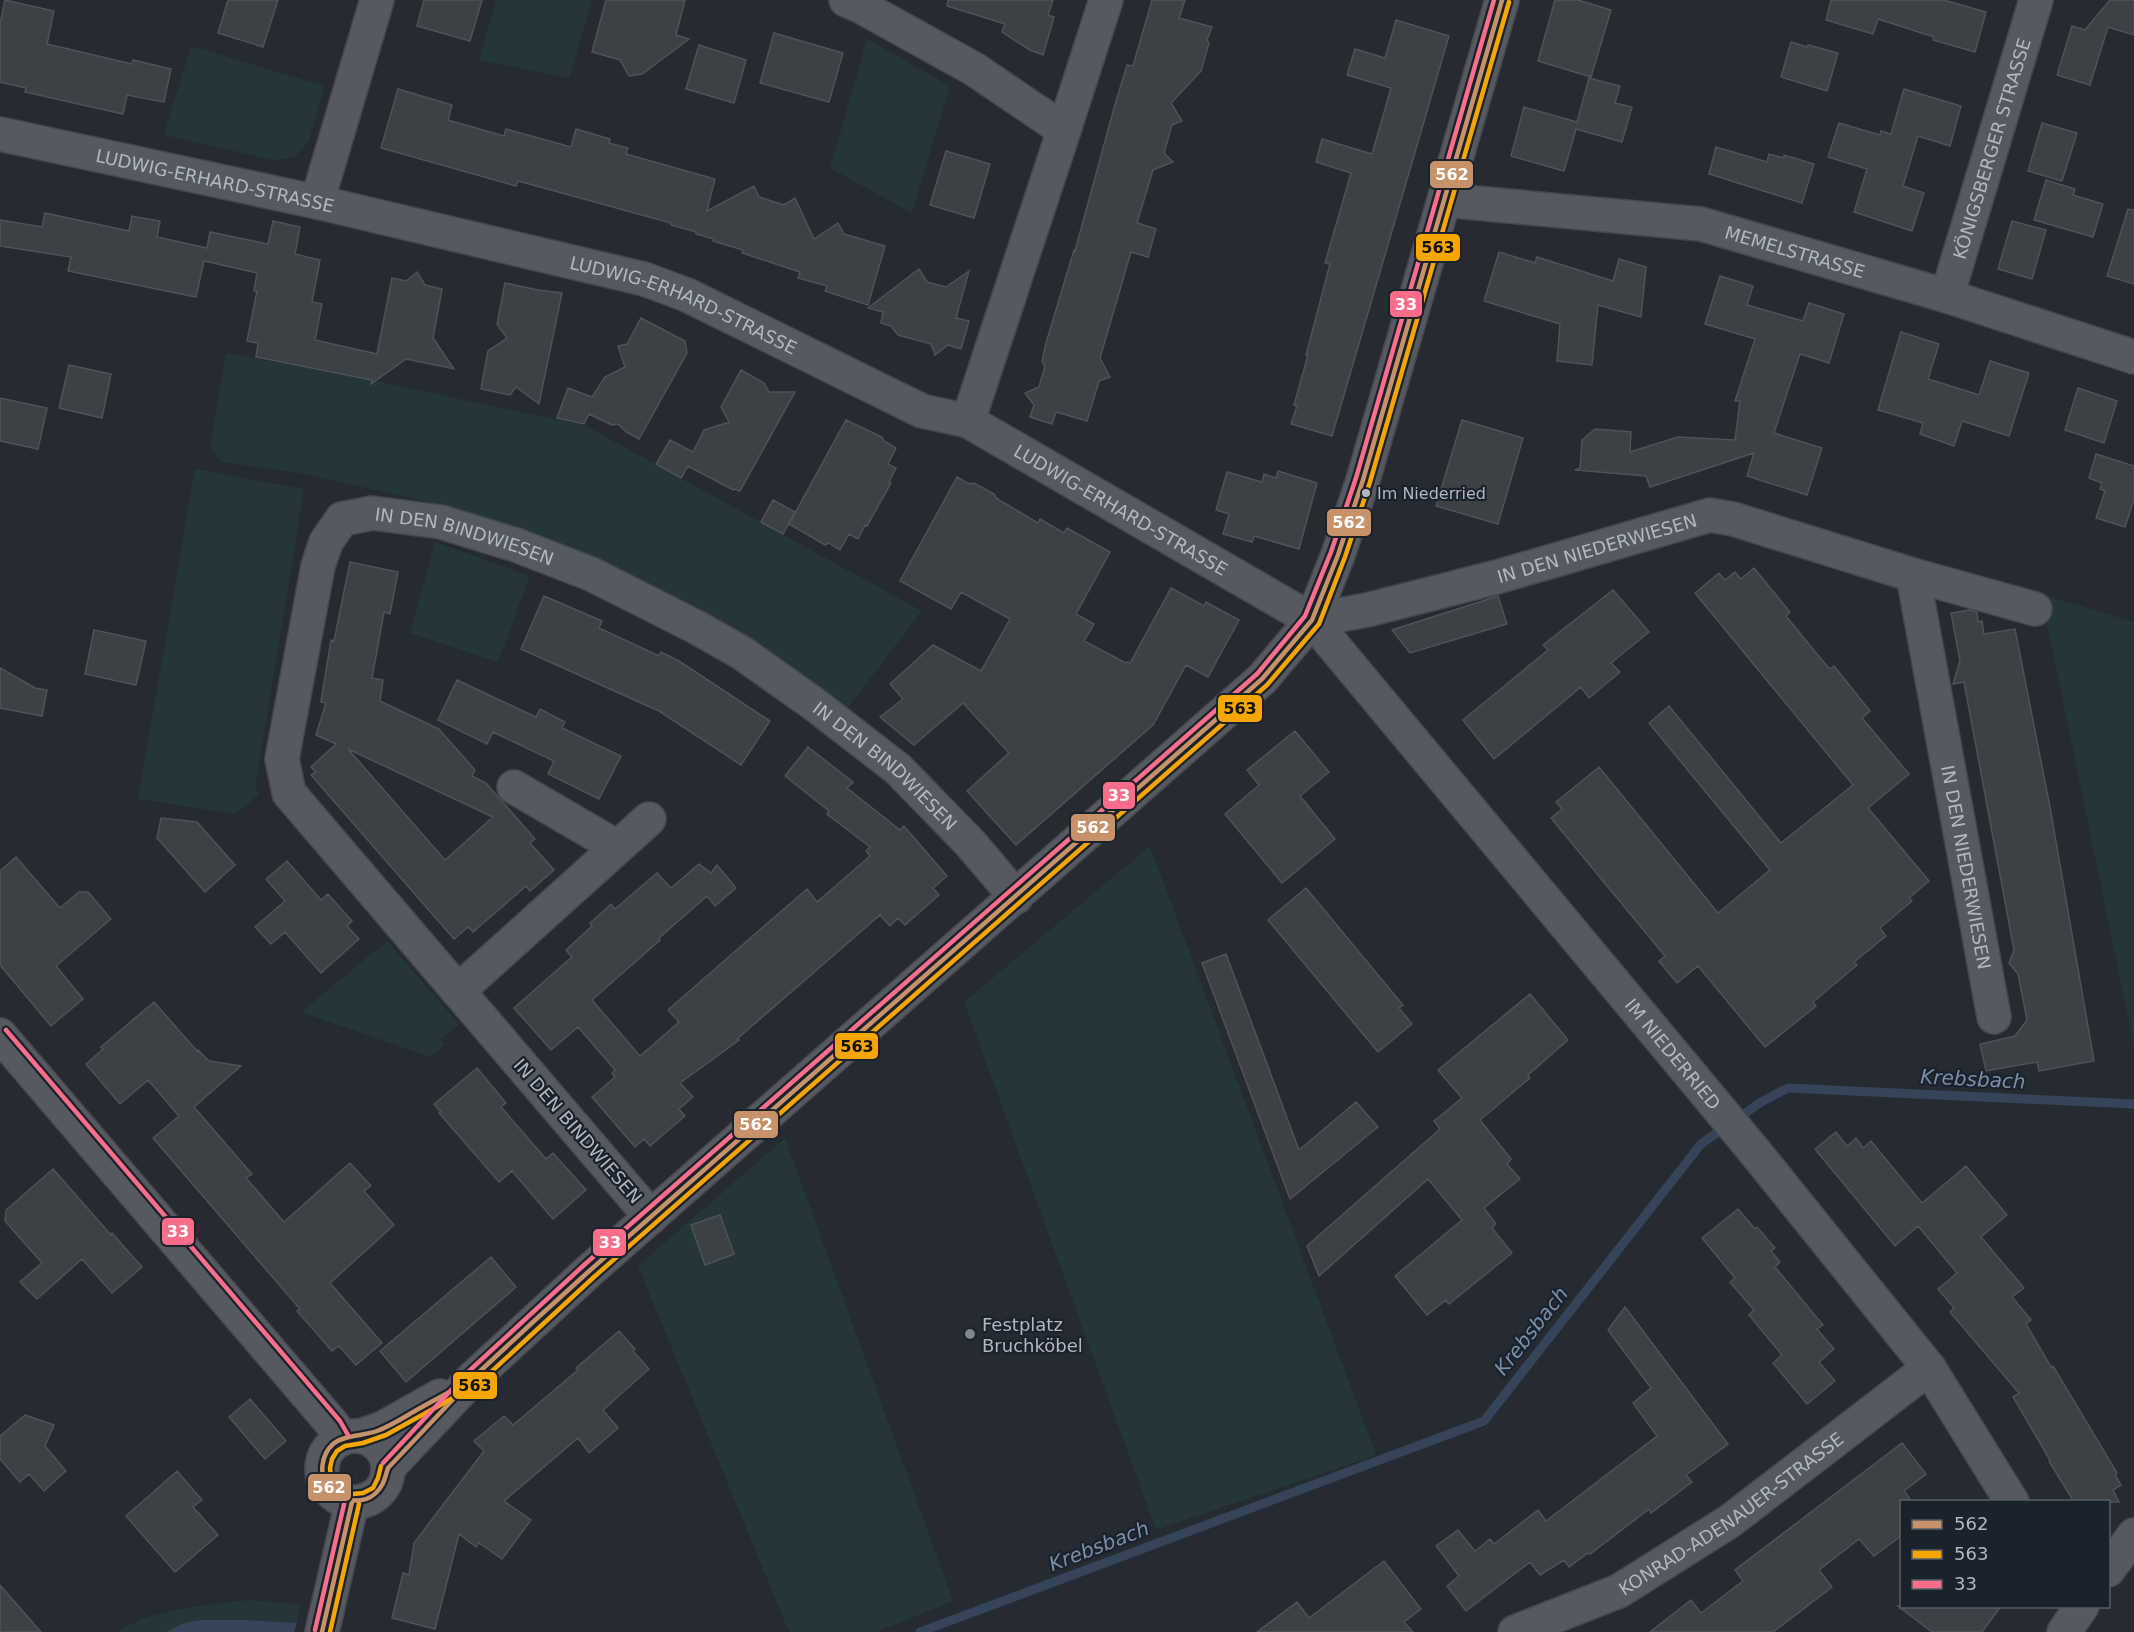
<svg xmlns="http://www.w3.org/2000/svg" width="2134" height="1632" font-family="'DejaVu Sans',sans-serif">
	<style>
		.green { fill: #243637 }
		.water { fill: #354459 }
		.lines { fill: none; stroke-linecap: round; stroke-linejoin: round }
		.stream { stroke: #354459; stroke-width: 9 }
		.building { fill: #3d4146; stroke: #4e5259; stroke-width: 1.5; fill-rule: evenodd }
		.minor-casing { stroke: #44474c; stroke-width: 36 }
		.minor { stroke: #565a60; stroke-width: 33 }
		.bus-1-casing { stroke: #1a222b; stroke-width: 9 }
		.bus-2-casing { stroke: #1a222b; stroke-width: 9 }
		.bus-3-casing { stroke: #1a222b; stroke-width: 9 }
		.bus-1 { stroke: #c7916a; stroke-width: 4.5 }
		.bus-2 { stroke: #f7a600; stroke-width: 4.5 }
		.bus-3 { stroke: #fb6d88; stroke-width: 4.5 }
		.bus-dot { fill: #afb8c3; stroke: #1a222b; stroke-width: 2 }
		.poi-dot { fill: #7f8790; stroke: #1a222b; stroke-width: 2 }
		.labels { text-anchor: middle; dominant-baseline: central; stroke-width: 4.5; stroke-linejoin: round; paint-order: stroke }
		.bus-label { font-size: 16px; fill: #afb8c3; stroke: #1a222b; text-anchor: start }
		.street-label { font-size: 18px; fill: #afb8c3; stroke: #1a222b }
		.poi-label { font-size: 18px; fill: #afb8c3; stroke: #1a222b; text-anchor: start }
		.water-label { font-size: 20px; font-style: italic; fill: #798faa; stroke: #1a222b }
		.line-badge { stroke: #1a222b; stroke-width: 2 }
		.badge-label { font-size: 16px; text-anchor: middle; font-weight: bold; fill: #fff }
		.pale-badge-label { font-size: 16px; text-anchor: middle; font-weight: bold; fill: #111 }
	</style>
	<rect width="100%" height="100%" fill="#262b31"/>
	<path class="green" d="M496 0H592L569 78 479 60Z
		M867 39 950 86 912 213 830 168Z
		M191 46 324 86 309 141 295 157 273 160 164 135Z
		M226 353 343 374 586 426 922 611 846 710 445 506 306 474 222 462 210 448Z
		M195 469 304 489 255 788 259 794 236 814 138 799Z
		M435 542 530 576 498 662 410 633Z
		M2041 594 2134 622V1047Z
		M1150 846 1376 1455 1156 1530 964 1002Z
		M387 941 459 1024 441 1039 445 1044 430 1057 301 1012Z
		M785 1138 953 1601 876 1632H789L638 1266Z
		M248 1600 301 1604 297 1623 247 1620H201L184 1623 166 1632H117C152 1608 206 1606 248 1600Z"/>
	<path class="water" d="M201 1620H247L297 1623 294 1632H166L184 1623Z"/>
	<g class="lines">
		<path class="stream" d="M920 1632 1484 1421 1701 1144 1761 1102 1788 1088 2134 1104"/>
	</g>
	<path class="building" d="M5 0 54 11 47 44 132 64 133 60 171 69 164 102 127 95 123 114 25 92 26 88 0 82V24Z
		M228 0H278L263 47 218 33Z
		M424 0H482L470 41 417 26Z
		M606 0H685L676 35 689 39 642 74 629 76 620 60 592 52Z
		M948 0H1053L1048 15 1054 17 1043 55 1030 50 1002 32 1005 24 947 6Z
		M1152 0H1185L1179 18 1212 27 1207 40 1209 43 1201 71 1171 103 1182 121 1172 125 1164 153 1173 162 1153 170 1137 223 1156 229 1148 257 1131 252 1100 358 1110 377 1099 381 1087 421 1056 412 1052 424 1030 417 1034 405 1025 393 1039 387 1045 366 1042 361 1046 343 1074 250 1075 251 1114 108 1127 65 1133 66Z
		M1555 0H1578L1611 10 1591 77 1538 61Z
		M1831 0H1944L1986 12 1975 52 1933 40 1934 37 1878 19 1873 34 1826 20Z
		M2110 0H2134V35L2108 27 2090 85 2057 75 2072 26 2085 30Z
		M1396 20 1449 36 1332 436 1291 424 1297 406 1294 405 1308 355H1306L1330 264 1325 263 1351 173 1316 162 1322 139 1372 154 1391 88 1347 75 1355 49 1385 58Z
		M774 33 843 53 829 102 760 83Z
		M1791 42 1807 47 1808 45 1838 53 1827 91 1781 77Z
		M699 45 746 60 734 103 686 89Z
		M1589 78 1620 86 1615 103 1632 107 1622 142 1576 129 1564 171 1511 156 1524 107 1577 122Z
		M398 89 452 105 448 120 504 136 506 129 571 147 576 129 610 139 609 143 628 148 626 154 715 179 707 211 754 186 759 197 784 205 795 198 814 239 838 223 844 234 885 246 868 305 825 291 827 286 798 278 800 272 742 253 743 250 713 241 714 239 696 234V232L671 225V223L518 181 516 186 381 148Z
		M1904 89 1961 106 1950 146 1918 136 1903 186 1924 193 1912 231 1854 212 1867 169 1828 157 1839 123 1880 135 1881 131 1891 134Z
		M2042 123 2077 133 2062 181 2028 171Z
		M1716 147 1767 162 1769 154 1784 158V155L1814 164 1802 203 1709 174Z
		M946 151 990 164 974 218 930 205Z
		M2046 180 2075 189 2073 195 2103 204 2093 237 2034 220Z
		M2128 209 2134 210V284L2107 276Z
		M45 213 129 231 132 216 160 221 157 237 207 248 210 232 268 244 273 221 300 227 295 254 320 260 312 302 322 304 315 340 377 354 392 278 406 281 417 272 425 285 442 289 433 338 454 369 406 359 371 384 372 380 256 357 258 343 247 341 257 291H254L257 273 204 261 196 297 68 271 71 257 0 246V220L42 227Z
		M2012 221 2046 230 2032 279 1998 269Z
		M1499 252 1535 263 1537 257 1613 281 1619 259 1646 267 1641 317 1598 305 1592 365 1557 361 1560 324 1484 301Z
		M919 269 927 282 946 287 969 271 956 318 969 321 961 349 948 345 935 355 931 344 898 335 891 326 881 323 883 312 868 308Z
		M1720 276 1753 286 1747 305 1803 321 1809 303 1844 314 1829 363 1800 354 1774 433 1822 448 1807 495 1747 476 1754 453 1650 487 1646 476 1575 470 1580 468 1582 440 1595 429 1631 432 1630 452 1678 437 1735 440 1740 401H1735L1755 339 1705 324Z
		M505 283 538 290 562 293 539 404 516 387 510 395 481 389 488 351 507 338 497 324Z
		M641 318 685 341 687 353 639 439 626 432 618 424 612 425 589 414 584 424 557 418 568 388 592 397 605 377 625 367 618 346 627 344Z
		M1901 332 1939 344 1928 379 1954 387 1979 395 1990 361 2029 373 2009 436 1962 421 1954 446 1920 434 1923 423 1878 410Z
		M69 365 111 374 102 418 59 408Z
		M741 370 764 383 769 392H795L740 491 735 489 733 490 688 466 681 478 656 464 670 440 693 452 704 430 729 422 721 407Z
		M2078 388 2117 401 2104 443 2065 430Z
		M0 398 47 408 38 449 0 441Z
		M846 420 882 437 884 441 896 448 888 464 896 468 889 482 891 483 867 526 865 525 858 539 849 534 840 550 829 543 825 545 789 524Z
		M1462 420 1523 438 1498 524 1436 506Z
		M2096 454 2134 466V499L2125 527 2096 518 2105 491 2100 489 2102 483 2089 478Z
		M1278 471 1317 483 1299 549 1254 536 1252 542 1223 534 1229 514 1216 510 1227 472 1262 482 1264 474 1276 478Z
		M957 477 969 484 974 483 994 494 996 498 1038 523 1040 519 1064 533 1067 528 1110 552 1076 614 1094 624 1084 641 1126 663 1127 662 1130 663 1171 588 1204 606 1206 602 1239 620 1208 677 1186 665 1153 725 1016 845 967 791 1009 753 963 703 914 745 880 717 903 699 890 684 933 645 981 671 1010 619 961 592 951 609 900 581Z
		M773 500 795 512 783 534 761 522Z
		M350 562 398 572 390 614 384 612 372 678 383 680 380 701 439 729 475 770 472 776 486 783 535 839 530 843 554 870 530 891 526 886 473 932 468 927 454 939 311 775 316 772 311 767 336 744 316 735 326 703 321 702 331 640 334 641ZM348 749 493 817 445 860Z
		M1754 568 1790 612 1786 616 1821 659 1830 669 1834 666 1870 711 1862 718 1909 774 1868 808 1929 881 1909 898 1912 901 1880 928 1886 936 1854 962 1857 965 1813 1002 1816 1006 1765 1047 1698 966 1677 983 1659 961 1665 956 1551 818 1562 809 1556 802 1599 767 1718 913 1770 870 1649 723 1669 706 1781 843 1853 785 1695 593 1719 573 1725 580 1735 572 1741 579Z
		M1613 590 1649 632 1611 663 1620 672 1589 698 1581 687 1494 759 1463 720 1548 650 1543 645Z
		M544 596 602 621 599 628 659 656 661 652 679 661 770 721 741 765 659 711 521 649Z
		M1498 596 1507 624 1410 653 1392 630Z
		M1969 610 1977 612 1978 622 1982 621 1984 634 2015 629 2050 807 2094 1061 2039 1071 2037 1062 1986 1071 1980 1044 2015 1036 2027 1020 2018 974 2009 963 2014 950 1964 682 1953 684 1960 661 1951 613Z
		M94 630 146 641 136 685 85 674Z
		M0 668 35 688 47 690 42 716 0 708Z
		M457 680 536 717 540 709 565 722 562 728 621 756 599 799 548 774 554 761 493 732 487 744 438 720Z
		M1295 731 1329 772 1300 796 1335 839 1282 883 1225 814 1259 785 1247 770Z
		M808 747 853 782 847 788 900 830 904 826 947 876 933 888 939 895 905 925 898 918 890 926 880 915 737 1039 739 1040 680 1083 693 1097 679 1109 685 1116 650 1146 644 1139 635 1147 592 1097 615 1077 612 1073 615 1070 578 1027 551 1050 514 1008 572 957 566 950 592 926 590 923 611 904 615 909 657 873 671 888 699 864 711 873 717 865 736 888 715 906 707 896 659 938 660 940 592 1000 640 1056 679 1022 668 1010 763 927 807 889 817 902 870 856 866 851 870 847 827 814 829 811 785 776Z
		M161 818 197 822 235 865 205 892 157 838Z
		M16 857 60 908 79 892H88L111 919 56 966 83 999 51 1026 0 965V871Z
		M287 861 321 900 328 894 352 921 347 926 359 939 321 973 285 932 271 944 255 927 285 901 266 879Z
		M1306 888 1403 1005 1399 1008 1412 1024 1378 1052 1268 920Z
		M1226 954 1299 1150 1356 1102 1378 1127 1290 1199 1202 963Z
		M1530 994 1568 1040 1528 1075 1530 1078 1480 1120 1511 1159 1507 1164 1520 1179 1484 1208 1496 1224 1492 1228 1512 1253 1449 1304 1446 1300 1427 1315 1395 1276 1462 1220 1428 1179 1319 1276 1307 1246 1440 1129 1434 1121 1462 1098 1438 1070Z
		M154 1002 197 1051 198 1050 209 1061 241 1066 194 1107 252 1174 246 1178 284 1222 350 1163 371 1186 364 1191 394 1225 330 1283 382 1343 356 1365 339 1346 332 1351 297 1311 300 1309 153 1138 179 1116 148 1080 120 1104 86 1064 103 1049 101 1047Z
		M477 1068 506 1103 501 1107 546 1159 553 1153 586 1190 553 1219 512 1171 499 1182 439 1113 441 1112 434 1104Z
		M1836 1132 1847 1146 1856 1138 1863 1148 1871 1141 1922 1203 1966 1166 2007 1215 1981 1237 2024 1288 2012 1297 2031 1320 2026 1324 2051 1367 2053 1366 2117 1473 2115 1475 2121 1485 2113 1490 2119 1502H2074L2049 1461 2050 1460 2013 1397 2019 1393 1950 1312 1954 1308 1938 1289 1957 1273 1918 1226 1895 1246 1815 1149Z
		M53 1169 111 1235 112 1233 142 1267 112 1293 82 1259 37 1299 20 1282 42 1263 5 1221 6 1210Z
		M1738 1209 1755 1229 1757 1227 1775 1248 1771 1251 1780 1262 1775 1267 1823 1325 1817 1329 1834 1349 1819 1362 1835 1381 1807 1404 1773 1363 1782 1355 1749 1315 1754 1310 1730 1282 1735 1278 1702 1238Z
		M720 1215 734 1254 705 1265 691 1225Z
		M491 1257 516 1287 406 1382 380 1351Z
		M1625 1307 1728 1444 1686 1475 1692 1482 1651 1513 1649 1509 1590 1554 1588 1553 1569 1567 1564 1560 1540 1575 1530 1562 1466 1611 1447 1586 1459 1576 1436 1546 1458 1530 1475 1551 1490 1539 1494 1544 1538 1510 1546 1521 1657 1436 1633 1403 1651 1388 1608 1330Z
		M619 1331 635 1349 633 1351 649 1369 603 1410 618 1428 589 1453 578 1438 504 1501 531 1520 502 1559 479 1543 476 1547 459 1534 435 1629 392 1618 403 1573 409 1575 414 1543 484 1451 474 1441 504 1416 513 1425 578 1370 576 1368Z
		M250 1399 286 1441 265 1459 229 1417Z
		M25 1415 54 1425 45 1446 66 1471 44 1491 29 1474 20 1482 0 1459V1436Z
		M1902 1443 1926 1474 1904 1491 1910 1499 1902 1502V1535L1874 1556 1859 1539 1819 1570 1832 1587 1773 1632H1650L1691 1600 1701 1613 1743 1581 1735 1570Z
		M177 1471 202 1500 193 1507 218 1535 175 1572 126 1516Z
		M1384 1561 1421 1609 1404 1622 1413 1632H1257L1297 1602 1309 1618Z
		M0 1585 41 1632H0Z
		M1898 1606H2001L1982 1632H1932Z"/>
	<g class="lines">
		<defs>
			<g id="minor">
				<path d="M846 0 862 7 974 69 1064 130 968 421"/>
				<path d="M1064 130 1106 0"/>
				<path id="s1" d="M0 134 317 202 644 279 687 295 922 411 968 421 1312 620 1755 1152 1929 1368 2012 1502"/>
				<path id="s2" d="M1444 200 1701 224 1947 296 2134 357"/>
				<path d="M317 202 377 0"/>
				<path id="s3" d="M1947 296 2036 0"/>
				<path id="s4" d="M1913 575 1994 1017"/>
				<path id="s5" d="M1312 620 1367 610 1497 577 1710 515 1733 519 1913 575 2035 609"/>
				<path d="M514 787 617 847"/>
				<path d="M458 991 649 819"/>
				<path d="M0 1035 334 1426 342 1439"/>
				<path id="s6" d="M651 1217 289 793 282 759 318 566 326 542 342 519 372 513 441 522 516 545 591 574 696 627 742 653 814 704 898 769 970 843 1016 897"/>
				<path d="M361 1436 383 1428 440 1396"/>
				<circle cx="355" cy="1469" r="33"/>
				<path d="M388 1468 473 1378 589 1271 1262 679 1312 620 1338 555 1363 480 1502 0"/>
				<path d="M2108 1570 2134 1535"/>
				<path d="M322 1632 352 1502"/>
				<path id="s7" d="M1515 1632 1619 1591 1730 1521 1929 1368"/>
				<path d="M2064 1632 2082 1606"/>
			</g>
		</defs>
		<use href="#minor" class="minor-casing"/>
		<use href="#minor" class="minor"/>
		<defs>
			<path id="bus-1" d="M1262 679 1312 620 1338 555 1363 480 1502 0
				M587 1273 1262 679
				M587 1273 1262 679
				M533 1322 587 1273
				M533 1322 587 1273
				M477 1374 388 1468C386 1474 385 1480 382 1485 370 1507 341 1504 328 1486 318 1474 322 1454 333 1444 344 1435 363 1436 377 1431 393 1425 407 1415 422 1407 441 1396 460 1388 477 1374Z
				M477 1374 533 1322
				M477 1374 533 1322
				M322 1632 352 1502"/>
			<path id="bus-2" d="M381 1466 378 1478 373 1488 363 1493 353 1494 336 1486 331 1478 330 1468 332 1459 337 1451 345 1446 363 1443 386 1435 478 1384 594 1277 1267 685 1319 624 1345 557 1370 482 1509 2
				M330 1632 359 1504"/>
			<path id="bus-3" d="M6 1030 340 1421 348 1435
				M383 1463 468 1372 584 1265 1257 674 1305 616 1331 552 1356 478 1494 0
				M315 1630 345 1500"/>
		</defs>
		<use href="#bus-1" class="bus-1-casing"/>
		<use href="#bus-2" class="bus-2-casing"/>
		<use href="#bus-3" class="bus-3-casing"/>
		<use href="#bus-1" class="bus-1"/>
		<use href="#bus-2" class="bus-2"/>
		<use href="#bus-3" class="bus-3"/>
	</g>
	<circle class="bus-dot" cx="1366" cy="493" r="5"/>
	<circle class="poi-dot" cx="970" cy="1334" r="6"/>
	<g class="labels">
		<g class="bus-label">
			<text x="1377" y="493">Im Niederried</text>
		</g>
		<g class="street-label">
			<text stroke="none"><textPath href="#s3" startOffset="154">KÖNIGSBERGER STRASSE</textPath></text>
			<text stroke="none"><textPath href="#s1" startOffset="220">LUDWIG-ERHARD-STRASSE</textPath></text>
			<text stroke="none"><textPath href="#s2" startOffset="356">MEMELSTRASSE</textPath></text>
			<text stroke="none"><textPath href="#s1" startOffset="706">LUDWIG-ERHARD-STRASSE</textPath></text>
			<text stroke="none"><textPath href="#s1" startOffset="1192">LUDWIG-ERHARD-STRASSE</textPath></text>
			<text stroke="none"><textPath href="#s6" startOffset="968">IN DEN BINDWIESEN</textPath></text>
			<text stroke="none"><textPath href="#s5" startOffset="294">IN DEN NIEDERWIESEN</textPath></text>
			<text stroke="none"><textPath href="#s6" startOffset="1454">IN DEN BINDWIESEN</textPath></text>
			<text stroke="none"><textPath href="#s4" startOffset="297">IN DEN NIEDERWIESEN</textPath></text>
			<text stroke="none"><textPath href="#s1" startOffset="1977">IM NIEDERRIED</textPath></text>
			<text transform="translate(578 1131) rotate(49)">IN DEN BINDWIESEN</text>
			<text stroke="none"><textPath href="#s7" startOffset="248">KONRAD-ADENAUER-STRASSE</textPath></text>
		</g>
		<g class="poi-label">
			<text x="982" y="1324">Festplatz<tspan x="982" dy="21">Bruchköbel</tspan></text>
		</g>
		<g class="water-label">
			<text transform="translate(1973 1079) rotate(3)">Krebsbach</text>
			<text transform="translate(1531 1331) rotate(-52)">Krebsbach</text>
			<text transform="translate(1099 1546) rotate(-21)">Krebsbach</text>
		</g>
	</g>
	<g class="line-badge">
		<rect x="1429" y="160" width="45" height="29" rx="6" fill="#c7916a"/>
		<rect x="1415" y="233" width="46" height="29" rx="6" fill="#f7a600"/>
		<rect x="1389" y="290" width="34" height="28" rx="6" fill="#fb6d88"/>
		<rect x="1326" y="508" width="46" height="29" rx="6" fill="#c7916a"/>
		<rect x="1217" y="694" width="46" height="29" rx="6" fill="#f7a600"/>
		<rect x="1102" y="781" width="34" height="29" rx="6" fill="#fb6d88"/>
		<rect x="1070" y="813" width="46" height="29" rx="6" fill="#c7916a"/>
		<rect x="834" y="1032" width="45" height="28" rx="6" fill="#f7a600"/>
		<rect x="733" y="1110" width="46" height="29" rx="6" fill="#c7916a"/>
		<rect x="161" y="1217" width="34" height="29" rx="6" fill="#fb6d88"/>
		<rect x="592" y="1228" width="35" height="29" rx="6" fill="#fb6d88"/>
		<rect x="452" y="1371" width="46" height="29" rx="6" fill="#f7a600"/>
		<rect x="307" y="1473" width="45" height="29" rx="6" fill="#c7916a"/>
	</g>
	<g class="badge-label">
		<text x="1452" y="180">562</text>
		<text x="1406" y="310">33</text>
		<text x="1349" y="528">562</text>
		<text x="1119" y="801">33</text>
		<text x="1093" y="833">562</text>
		<text x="756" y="1130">562</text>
		<text x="178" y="1237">33</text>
		<text x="610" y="1248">33</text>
		<text x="329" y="1493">562</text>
	</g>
	<g class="pale-badge-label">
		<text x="1438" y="253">563</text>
		<text x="1240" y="714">563</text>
		<text x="857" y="1052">563</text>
		<text x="475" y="1391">563</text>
	</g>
	<rect x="1900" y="1500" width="210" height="108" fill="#1a222b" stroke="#565e68" stroke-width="1.5"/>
	<rect x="1912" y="1520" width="30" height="9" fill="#c7916a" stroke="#565e68" stroke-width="1.5"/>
	<text x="1954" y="1530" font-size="18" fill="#afb8c3">562</text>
	<rect x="1912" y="1550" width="30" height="9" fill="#f7a600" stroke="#565e68" stroke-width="1.5"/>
	<text x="1954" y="1560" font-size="18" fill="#afb8c3">563</text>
	<rect x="1912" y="1580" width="30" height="9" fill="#fb6d88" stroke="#565e68" stroke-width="1.5"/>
	<text x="1954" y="1590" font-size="18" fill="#afb8c3">33</text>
</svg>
